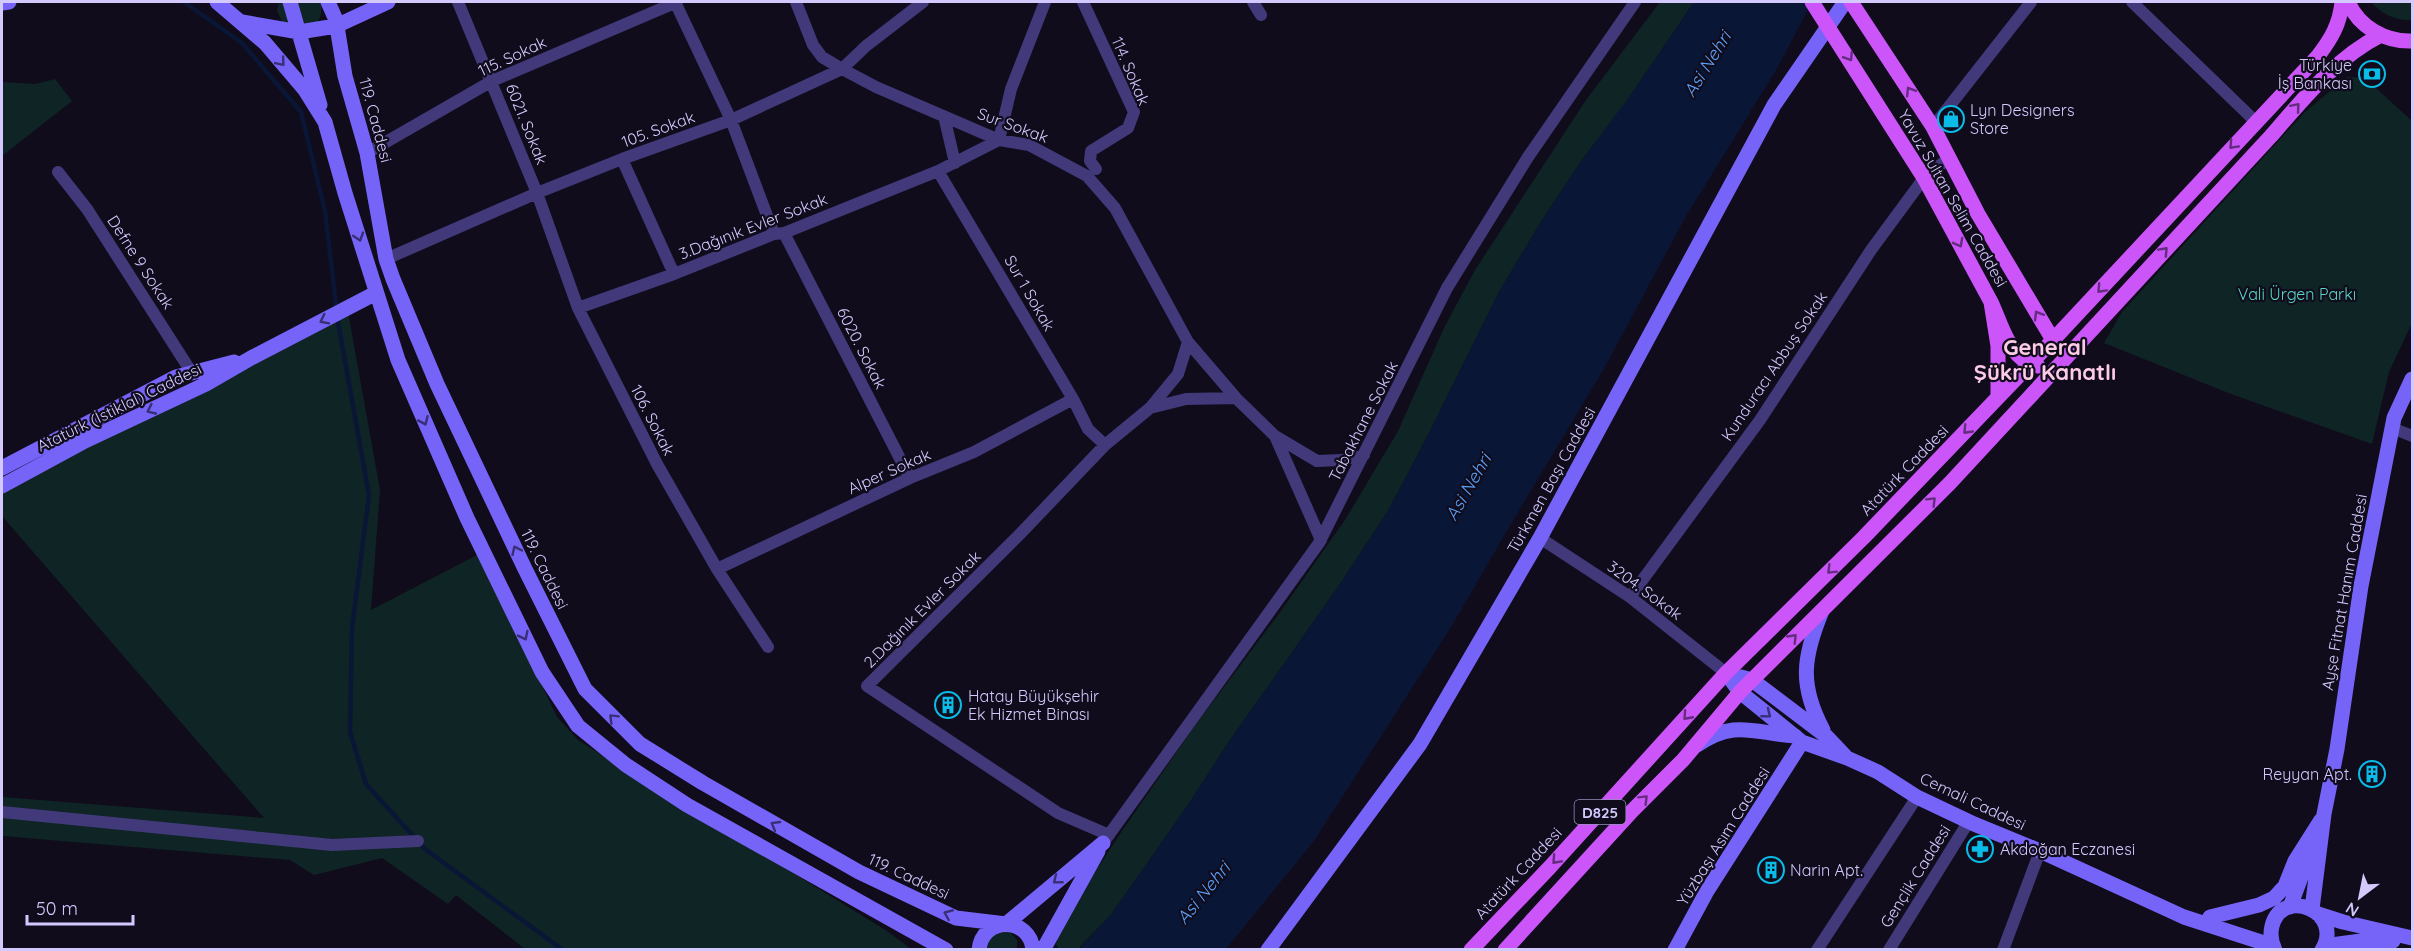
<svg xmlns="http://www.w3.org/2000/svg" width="2414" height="951" font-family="Quicksand,sans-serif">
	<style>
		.green { fill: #0f2425 }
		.water { fill: #0a1636 }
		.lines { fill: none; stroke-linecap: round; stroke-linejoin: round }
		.stream { stroke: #0a1636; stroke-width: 4.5 }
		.street { stroke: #413979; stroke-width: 12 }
		.secondary { stroke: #7664f9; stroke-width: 15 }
		.primary { stroke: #cb55f8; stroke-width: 15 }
		.oneway { stroke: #642d7f }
		.oneway2 { stroke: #392f74 }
		.labels { text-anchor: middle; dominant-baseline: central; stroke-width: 4.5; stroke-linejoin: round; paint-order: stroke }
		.shield { fill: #100c1c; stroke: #9990ba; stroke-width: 1.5 }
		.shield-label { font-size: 15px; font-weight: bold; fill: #d4c9fd }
		.street-label { font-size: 16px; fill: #d4c9fd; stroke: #100c1c }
		.poi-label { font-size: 16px; fill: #d4c9fd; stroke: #100c1c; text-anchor: start }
		.park-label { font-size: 16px; fill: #59d8c5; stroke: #100c1c }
		.water-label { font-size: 18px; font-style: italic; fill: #5ba0f8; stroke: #100c1c }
		.district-label { font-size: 22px; font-weight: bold; fill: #fdcbe6; stroke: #100c1c }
	</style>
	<rect width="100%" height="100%" fill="#100c1c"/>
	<path class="green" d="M279 2H320C323 10 321 16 317 23L283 24 277 11Z
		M1660 2H1694L1627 101 1579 164 1539 225 1499 292 1428 435 1388 511 1338 587 1228 743 1188 805 1110 916 1078 949H1058L1056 944 1059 927 1122 831 1194 727 1278 615 1345 520 1398 431 1444 328 1475 270 1586 100Z
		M2371 2H2412V20C2395 21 2382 14 2371 2Z
		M2347 77 2365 78 2412 121V323L2389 372 2372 444 2231 394 2104 343 2122 312 2305 112Z
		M55 79 72 101 2 156V82L35 84Z
		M348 312 380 490 371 610 479 554 557 717 578 740 887 931 911 949H525L456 895 448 904 382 858 314 875 290 860 2 836V797L264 818 2 516V486Z
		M1009 931 1017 940V949L985 950 988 935Z"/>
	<path class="water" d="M1694 2H1812L1778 67 1685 218 1605 367 1508 529 1453 624 1314 841 1226 949 1078 950 1110 916 1188 805 1228 743 1338 587 1388 511 1428 435 1499 292 1539 225 1579 164 1627 100Z"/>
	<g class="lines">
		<path class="stream" d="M184 2 242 43 301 112 325 211 336 305
			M338 322 369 495 352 628 350 732 366 784 425 849 563 950"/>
		<path class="street" d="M458 2 537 193 578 308 657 464 717 569 768 647
			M675 2 731 120 774 234
			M796 2 813 45 822 57 842 69 876 87 999 140 1029 145 1087 176 1115 208 1188 342 1236 398 1275 436 1321 540
			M1083 2 1134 112 1128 128 1091 151 1090 161 1096 169
			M1253 2 1261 15
			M2132 2 2255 121
			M944 116 955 163
			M1933 127 2031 2
			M367 153 492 81 677 2
			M622 159 674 274
			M938 171 1073 399 1088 429 1105 445
			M58 172 87 209 192 373
			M784 233 910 478
			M386 259 537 193 622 159 731 120 842 69 866 46 923 2
			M578 308 674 274 774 234 784 233 938 171 999 140 1011 89 1045 2
			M1150 408 1186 399 1236 398
			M2392 428 2412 436
			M1275 436 1317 461 1341 460 1364 455
			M1540 538 1630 597 1726 673
			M717 569 910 478 974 452 1073 399
			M1630 597 1760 420 1871 250 1924 178 1949 158
			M2 812 332 845 418 841
			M1109 835 1058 813 867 686 1020 534 1105 445 1150 408 1178 374 1188 342
			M1103 843 1319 543 1447 288 1528 157 1635 2
			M1817 950 1917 797
			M1889 950 1969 821
			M2003 950 2040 851"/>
		<path class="secondary" d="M217 2 265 43 305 90 325 122 345 193 398 360 467 518 542 672 578 726 626 765 687 805 946 950
			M290 2 320 105
			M328 2 336 20 345 76 367 153 386 259 393 279 437 384 525 569 585 689 640 744 703 783 859 872 956 918 1006 924 1103 843
			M2 3 9 2
			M242 22 299 32 336 26 388 2
			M2 468 176 377 234 362
			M2 486 85 441 206 384 251 358 376 293
			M1822 611C1803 657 1799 685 1823 730
			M1726 673 1740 692 1802 742 1847 758 1878 772 1917 797 1974 824 2040 851 2184 917 2273 946
			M1741 677 1752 680 1826 736 1845 756
			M1697 745C1735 719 1753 733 1795 736
			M2290 907 2313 845
			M2312 909 2324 814 2337 749 2361 586 2394 418 2412 379
			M2318 914 2343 922 2412 938
			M2210 917 2259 905 2274 898 2285 886 2295 861 2321 820
			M2324 946 2361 941H2393
			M979 950C982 916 1030 916 1033 950
			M1043 950 1098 851
			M1268 950 1420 744 1540 538 1774 105 1845 2
			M1675 950 1707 891 1802 742
			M2275 950C2271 942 2270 934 2272 926 2282 886 2345 912 2322 950"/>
		<path class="primary" d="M1812 2 1924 178 1991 302 1998 346V397
			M1851 2 1933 127 1978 214 2053 340 2054 347
			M2348 2C2359 27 2385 42 2412 41
			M1991 302C2002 325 2010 362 2038 366
			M1471 950 1550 867 1726 673 1864 537 2053 340 2318 56C2331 39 2340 24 2342 2
			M1505 950 1632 811 1683 760 1740 692 1950 483 2271 136C2303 99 2337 57 2381 35"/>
	</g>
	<defs><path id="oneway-chevron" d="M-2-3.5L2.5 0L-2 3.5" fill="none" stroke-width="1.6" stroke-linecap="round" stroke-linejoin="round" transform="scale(1.5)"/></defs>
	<g class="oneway">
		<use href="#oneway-chevron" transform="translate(1849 57) rotate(58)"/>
		<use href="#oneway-chevron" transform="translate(1910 91) rotate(-122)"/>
		<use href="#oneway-chevron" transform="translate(2296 107) rotate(-49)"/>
		<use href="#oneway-chevron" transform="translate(2233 145) rotate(133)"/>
		<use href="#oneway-chevron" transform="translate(1959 243) rotate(62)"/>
		<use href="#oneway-chevron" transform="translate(2164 251) rotate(-47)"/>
		<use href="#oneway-chevron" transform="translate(2101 289) rotate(133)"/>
		<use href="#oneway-chevron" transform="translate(2038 315) rotate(-121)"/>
		<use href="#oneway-chevron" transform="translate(1967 430) rotate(134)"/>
		<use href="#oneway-chevron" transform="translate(1932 501) rotate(-45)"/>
		<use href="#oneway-chevron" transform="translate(1831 570) rotate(135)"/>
		<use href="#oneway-chevron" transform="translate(1793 638) rotate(-46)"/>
		<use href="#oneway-chevron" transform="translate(1687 716) rotate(132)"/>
		<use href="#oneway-chevron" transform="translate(1644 799) rotate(-45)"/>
		<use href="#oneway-chevron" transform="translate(1556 860) rotate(133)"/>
	</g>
	<g class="oneway2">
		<use href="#oneway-chevron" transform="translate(281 62) rotate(50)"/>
		<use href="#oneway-chevron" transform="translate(359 237) rotate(72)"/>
		<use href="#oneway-chevron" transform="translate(324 320) rotate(153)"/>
		<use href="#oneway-chevron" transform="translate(151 410) rotate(155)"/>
		<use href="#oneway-chevron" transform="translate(424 421) rotate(66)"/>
		<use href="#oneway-chevron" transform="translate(516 550) rotate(-115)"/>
		<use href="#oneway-chevron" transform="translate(524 636) rotate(64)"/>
		<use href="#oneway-chevron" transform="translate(1767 714) rotate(39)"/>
		<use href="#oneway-chevron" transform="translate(613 718) rotate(-135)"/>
		<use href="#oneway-chevron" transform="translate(775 825) rotate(-150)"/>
		<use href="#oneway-chevron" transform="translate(1057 880) rotate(141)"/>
		<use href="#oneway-chevron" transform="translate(948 914) rotate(-157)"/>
	</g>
	<defs>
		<symbol id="bank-ring" viewBox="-11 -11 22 22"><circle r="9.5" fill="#100c1c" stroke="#0abce8" stroke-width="1.5"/><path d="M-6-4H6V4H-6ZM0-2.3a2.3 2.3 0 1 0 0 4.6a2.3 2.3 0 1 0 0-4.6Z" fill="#0abce8"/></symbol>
		<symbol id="shop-ring" viewBox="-11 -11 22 22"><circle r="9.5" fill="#100c1c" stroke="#0abce8" stroke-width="1.5"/><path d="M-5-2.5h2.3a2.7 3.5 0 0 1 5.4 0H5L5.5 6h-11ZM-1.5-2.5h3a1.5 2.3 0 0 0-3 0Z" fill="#0abce8"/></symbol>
		<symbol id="building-ring" viewBox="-11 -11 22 22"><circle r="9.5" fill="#100c1c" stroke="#0abce8" stroke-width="1.5"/><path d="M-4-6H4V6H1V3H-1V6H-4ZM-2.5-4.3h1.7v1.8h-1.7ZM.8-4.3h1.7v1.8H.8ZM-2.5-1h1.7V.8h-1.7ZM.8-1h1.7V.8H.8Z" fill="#0abce8"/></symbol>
		<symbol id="pharmacy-ring" viewBox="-11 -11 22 22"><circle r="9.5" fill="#100c1c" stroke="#0abce8" stroke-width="1.5"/><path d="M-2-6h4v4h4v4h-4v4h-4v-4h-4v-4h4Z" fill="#0abce8"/></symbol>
	</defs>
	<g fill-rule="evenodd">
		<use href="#bank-ring" x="2357" y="59" width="30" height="30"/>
		<use href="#shop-ring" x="1936" y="104" width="30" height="30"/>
		<use href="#building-ring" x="933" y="690" width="30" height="30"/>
		<use href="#building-ring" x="2357" y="759" width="30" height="30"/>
		<use href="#pharmacy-ring" x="1965" y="834" width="30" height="30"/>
		<use href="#building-ring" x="1756" y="855" width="30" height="30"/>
	</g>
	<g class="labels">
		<rect class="shield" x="1574.5" y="800" width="51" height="24" rx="4.5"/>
		<g class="shield-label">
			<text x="1600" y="812">D825</text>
		</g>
		<g class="street-label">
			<text transform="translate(512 56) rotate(-25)">115. Sokak</text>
			<text transform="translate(1131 71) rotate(67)">114. Sokak</text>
			<text transform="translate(376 120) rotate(75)">119. Caddesi</text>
			<text transform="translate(527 124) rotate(68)">6021. Sokak</text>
			<text transform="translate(1013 125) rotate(20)">Sur Sokak</text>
			<text transform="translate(658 129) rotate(-20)">105. Sokak</text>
			<text transform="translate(1953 198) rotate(60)">Yavuz Sultan Selim Caddesi</text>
			<text transform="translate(753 226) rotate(-21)">3.Dağınık Evler Sokak</text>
			<text transform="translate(141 262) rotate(57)">Defne 9 Sokak</text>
			<text transform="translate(1030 293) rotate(60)">Sur 1 Sokak</text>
			<text transform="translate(862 348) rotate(63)">6020. Sokak</text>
			<text transform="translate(1774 366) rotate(-56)">Kunduracı Abbuş Sokak</text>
			<text transform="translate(119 407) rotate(-26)">Atatürk (İstiklal) Caddesi</text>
			<text transform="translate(653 420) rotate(63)">106. Sokak</text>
			<text transform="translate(1363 421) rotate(-63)">Tabakhane Sokak</text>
			<text transform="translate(1904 470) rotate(-46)">Atatürk Caddesi</text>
			<text transform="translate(889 471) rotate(-24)">Alper Sokak</text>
			<text transform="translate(1551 480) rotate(-61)">Türkmen Başı Caddesi</text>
			<text transform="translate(545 569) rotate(64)">119. Caddesi</text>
			<text transform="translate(1645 590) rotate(36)">3204. Sokak</text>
			<text transform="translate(2344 592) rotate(-80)">Ayşe Fitnat Hanım Caddesi</text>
			<text transform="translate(922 609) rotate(-45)">2.Dağınık Evler Sokak</text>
			<text transform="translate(1973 801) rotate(25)">Cemali Caddesi</text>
			<text transform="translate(1723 836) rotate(-58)">Yüzbaşı Asım Caddesi</text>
			<text transform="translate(1518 873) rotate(-47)">Atatürk Caddesi</text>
			<text transform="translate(909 876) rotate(25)">119. Caddesi</text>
			<text transform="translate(1915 876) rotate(-58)">Gençlik Caddesi</text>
		</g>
		<g class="poi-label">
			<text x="2352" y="65" text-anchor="end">Türkiye<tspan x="2352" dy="18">İş Bankası</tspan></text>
			<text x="1970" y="110">Lyn Designers<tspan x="1970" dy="18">Store</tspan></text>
			<text x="968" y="696">Hatay Büyükşehir<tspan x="968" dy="18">Ek Hizmet Binası</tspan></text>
			<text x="2352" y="774" text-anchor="end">Reyyan Apt.</text>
			<text x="2000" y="849">Akdoğan Eczanesi</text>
			<text x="1790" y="870">Narin Apt.</text>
		</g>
		<g class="park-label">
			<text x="2297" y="294">Vali Ürgen Parkı</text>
		</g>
		<g class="water-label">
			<text transform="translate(1707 64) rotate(-58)">Asi Nehri</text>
			<text transform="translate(1468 487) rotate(-60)">Asi Nehri</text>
			<text transform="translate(1203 893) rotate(-51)">Asi Nehri</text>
		</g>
		<g class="district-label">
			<text x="2045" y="347">General<tspan x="2045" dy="25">Şükrü Kanatlı</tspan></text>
		</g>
	</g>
	<rect width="2414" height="951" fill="none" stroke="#d4c9fd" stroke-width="6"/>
	<g transform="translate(2360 897) rotate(212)" stroke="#100c1c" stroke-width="4.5" paint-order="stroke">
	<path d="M0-4.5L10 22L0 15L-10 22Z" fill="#d4c9fd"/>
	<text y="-9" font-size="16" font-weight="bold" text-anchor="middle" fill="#d4c9fd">N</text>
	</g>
	<path d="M27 915v9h106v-9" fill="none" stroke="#d4c9fd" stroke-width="3"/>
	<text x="36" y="915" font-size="18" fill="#d4c9fd" stroke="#100c1c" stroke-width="4.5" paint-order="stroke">50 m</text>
</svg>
